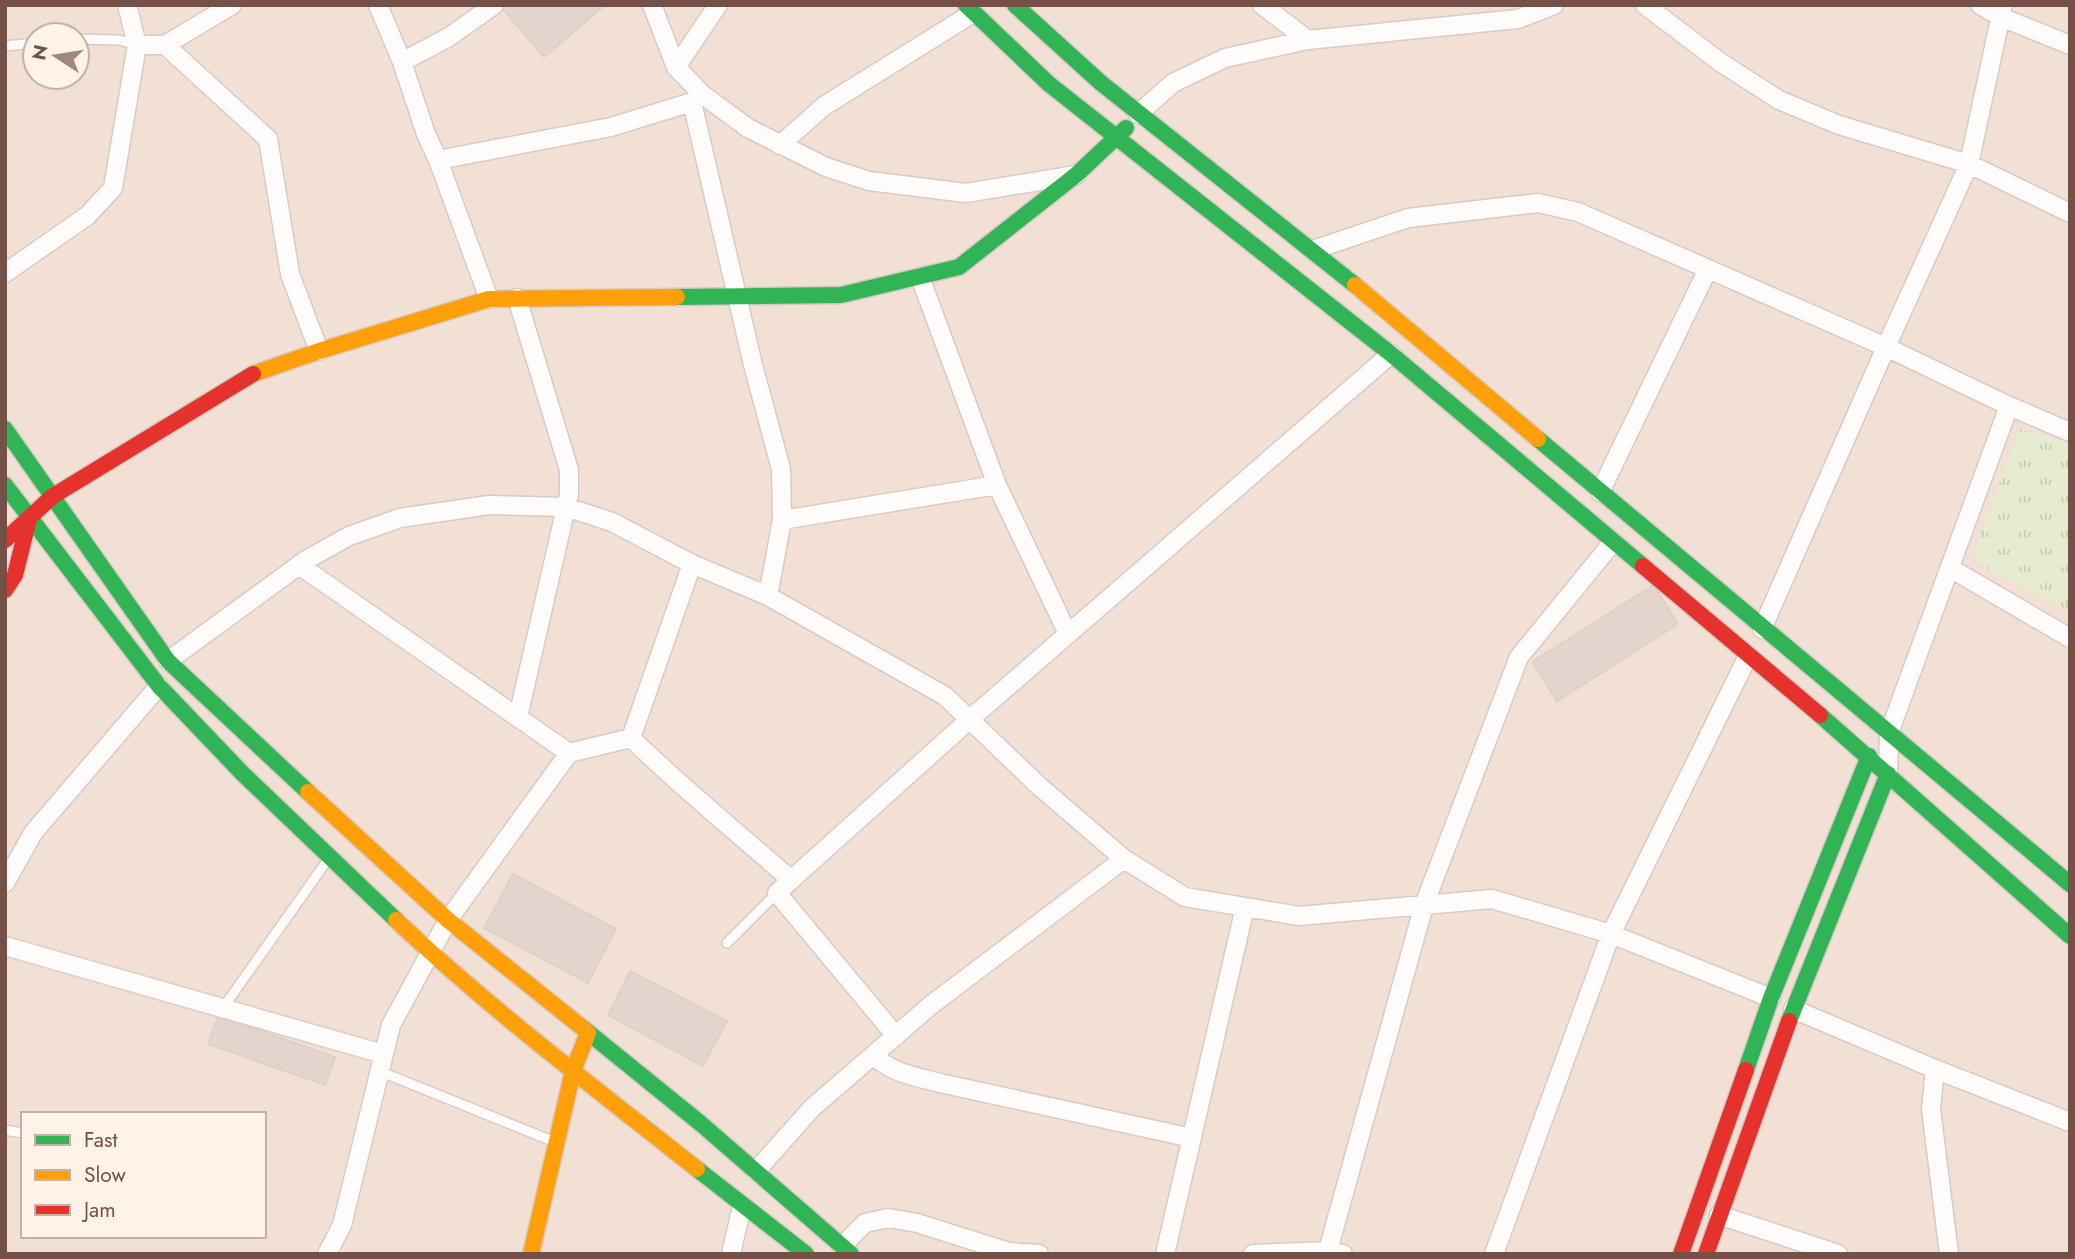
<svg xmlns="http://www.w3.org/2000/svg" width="2075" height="1259" font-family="Jost,sans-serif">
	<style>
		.residential { fill: #f2e0d4; fill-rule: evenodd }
		.park { fill: url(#park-tufts) }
		.building { fill: #e3d5ce; stroke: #e0d0c8; stroke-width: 2 }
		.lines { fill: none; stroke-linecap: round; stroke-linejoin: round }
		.lane-casing { stroke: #d8cbc5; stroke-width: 12 }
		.street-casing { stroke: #d8cbc5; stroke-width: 21 }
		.fast-casing { stroke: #d7c9c3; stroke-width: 19 }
		.slow-casing { stroke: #d7c9c3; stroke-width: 19 }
		.jam-casing { stroke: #d7c9c3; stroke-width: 19 }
		.lane { stroke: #fefcfb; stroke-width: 9 }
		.street { stroke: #fefcfb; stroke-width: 18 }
		.fast { stroke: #30b455; stroke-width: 16 }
		.slow { stroke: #ff9f0a; stroke-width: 16 }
		.jam { stroke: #e5322d; stroke-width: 16 }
	</style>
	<defs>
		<pattern id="park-tufts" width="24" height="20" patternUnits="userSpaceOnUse" patternTransform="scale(1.75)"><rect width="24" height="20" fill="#e5ecd0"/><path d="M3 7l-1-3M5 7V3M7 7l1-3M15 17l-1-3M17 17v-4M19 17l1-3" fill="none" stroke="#c8ccb4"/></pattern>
	</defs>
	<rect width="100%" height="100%" fill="#f7eee6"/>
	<path class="residential" d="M5 5H2070V1254H5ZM35 35H77V77H35ZM23 1114H264V1236H23Z"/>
	<path class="park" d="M2019 429 2070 444V610L2068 611 1985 568 1973 556Z"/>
	<path class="building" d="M506 5H605L544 57 502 8Z
		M1654 585 1678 624 1557 701 1532 662Z
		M513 874 616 929 588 983 484 928Z
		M630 971 727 1021 703 1066 608 1015Z
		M218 1016 335 1057 325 1085 208 1044Z"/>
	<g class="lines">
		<defs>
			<path id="lane" d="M77 39 119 40 137 45
				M5 46 35 43
				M727 943 777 893
				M223 1008 329 858
				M379 1071 555 1142
				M5 1130 23 1133"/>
			<path id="street" d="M127 5 137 45
				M378 5 402 62 426 134 438 160 611 127 692 102 700 97
				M652 5 676 67 703 95 748 128 826 167 869 181 966 193 1076 175
				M1262 5 1308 40
				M1645 5 1720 62 1779 100 1839 125 1969 164 2070 213
				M1980 5 2001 17 2070 45
				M165 45 268 139 290 274 319 351
				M402 62 449 37 494 5
				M676 67 718 5
				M692 102 753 365 781 469 782 520 768 596
				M1138 114 1173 83 1225 58 1308 40 1518 19 1554 5
				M780 145 824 106 973 13
				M438 160 489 299
				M1313 250 1408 218 1538 203 1578 212 1886 347 2009 406
				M5 273 87 216 113 188 137 45H165L232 5
				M517 298 569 470V494L518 717
				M997 485 1068 634
				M1600 492 1708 269
				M782 520 997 485 920 277
				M299 565 569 753
				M1950 568 2070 638
				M1762 629 1886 347 1969 164 2003 5
				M168 661 306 560 349 536 400 518 489 505 566 507 612 522 692 564 768 596 945 696 1039 786 1124 859 1185 897 1299 916 1492 899 1611 934 1771 998
				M631 738 692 564
				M1888 774 1889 733 2009 406 2070 432
				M791 880 777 893 896 1036
				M5 883 33 833 159 686
				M5 946 383 1054
				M1793 1009 1935 1069 2070 1122
				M874 1055C890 1073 917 1077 940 1083L1192 1138
				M1935 1069 1931 1109 1949 1254
				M756 1171 812 1108 931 1005 1124 859
				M1719 1215 1838 1254
				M842 1246 865 1223 888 1218 917 1223 1009 1252 1039 1254
				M327 1254 342 1225 391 1025 448 920 569 753 631 738C682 788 737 832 791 880L969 720 1391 354
				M731 1254 742 1206
				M1165 1254 1245 907
				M1253 1254 1328 1251 1343 1254
				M1327 1254 1424 905 1519 657 1613 542
				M1494 1254 1611 934 1748 656"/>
			<path id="fast" d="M966 5 1049 84 1391 354 1643 566
				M1015 5 1101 83 1355 285
				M677 297 841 295 959 267 1076 175 1126 128
				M5 429 168 661 308 792
				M1538 439 2070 884
				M5 485 159 686 243 774 396 920
				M1820 715 2070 936
				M1789 1021 1888 774
				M584 1029 700 1123 851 1254
				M1746 1070 1771 998 1869 756
				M697 1169 806 1254"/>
			<path id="slow" d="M1355 285 1538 439
				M253 374 319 351 489 299 677 297
				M308 792 448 920 584 1029
				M396 920C490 1009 595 1088 697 1169
				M531 1254 573 1071 588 1033"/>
			<path id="jam" d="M5 540 53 496 253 374
				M1643 566 1820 715
				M5 590 15 575 29 519
				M1681 1254 1746 1070
				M1706 1254 1789 1021"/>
		</defs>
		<use href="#lane" class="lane-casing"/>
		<use href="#street" class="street-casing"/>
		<use href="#fast" class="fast-casing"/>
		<use href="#slow" class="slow-casing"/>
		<use href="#jam" class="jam-casing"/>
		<use href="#lane" class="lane"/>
		<use href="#street" class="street"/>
		<use href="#fast" class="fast"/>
		<use href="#slow" class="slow"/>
		<use href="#jam" class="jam"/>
	</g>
	<rect width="2075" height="1259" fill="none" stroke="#745046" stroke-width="14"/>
	<rect x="21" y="1112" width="245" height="126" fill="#fff2e7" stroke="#c7b1a7" stroke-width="2"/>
	<rect x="35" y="1135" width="35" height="10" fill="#30b455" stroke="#c7b1a7" stroke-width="2"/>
	<text x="84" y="1147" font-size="21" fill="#745046">Fast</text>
	<rect x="35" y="1170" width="35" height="10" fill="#ff9f0a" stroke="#c7b1a7" stroke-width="2"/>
	<text x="84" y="1182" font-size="21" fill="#745046">Slow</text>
	<rect x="35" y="1205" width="35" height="10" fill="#e5322d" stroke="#c7b1a7" stroke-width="2"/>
	<text x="84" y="1217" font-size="21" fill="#745046">Jam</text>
	<g transform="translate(56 56) rotate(282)"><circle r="33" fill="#fff2e7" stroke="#c7b1a7" stroke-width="2"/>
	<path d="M0-5L12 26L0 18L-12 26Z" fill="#a2877e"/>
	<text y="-10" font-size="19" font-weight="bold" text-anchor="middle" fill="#745046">N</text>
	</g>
</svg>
